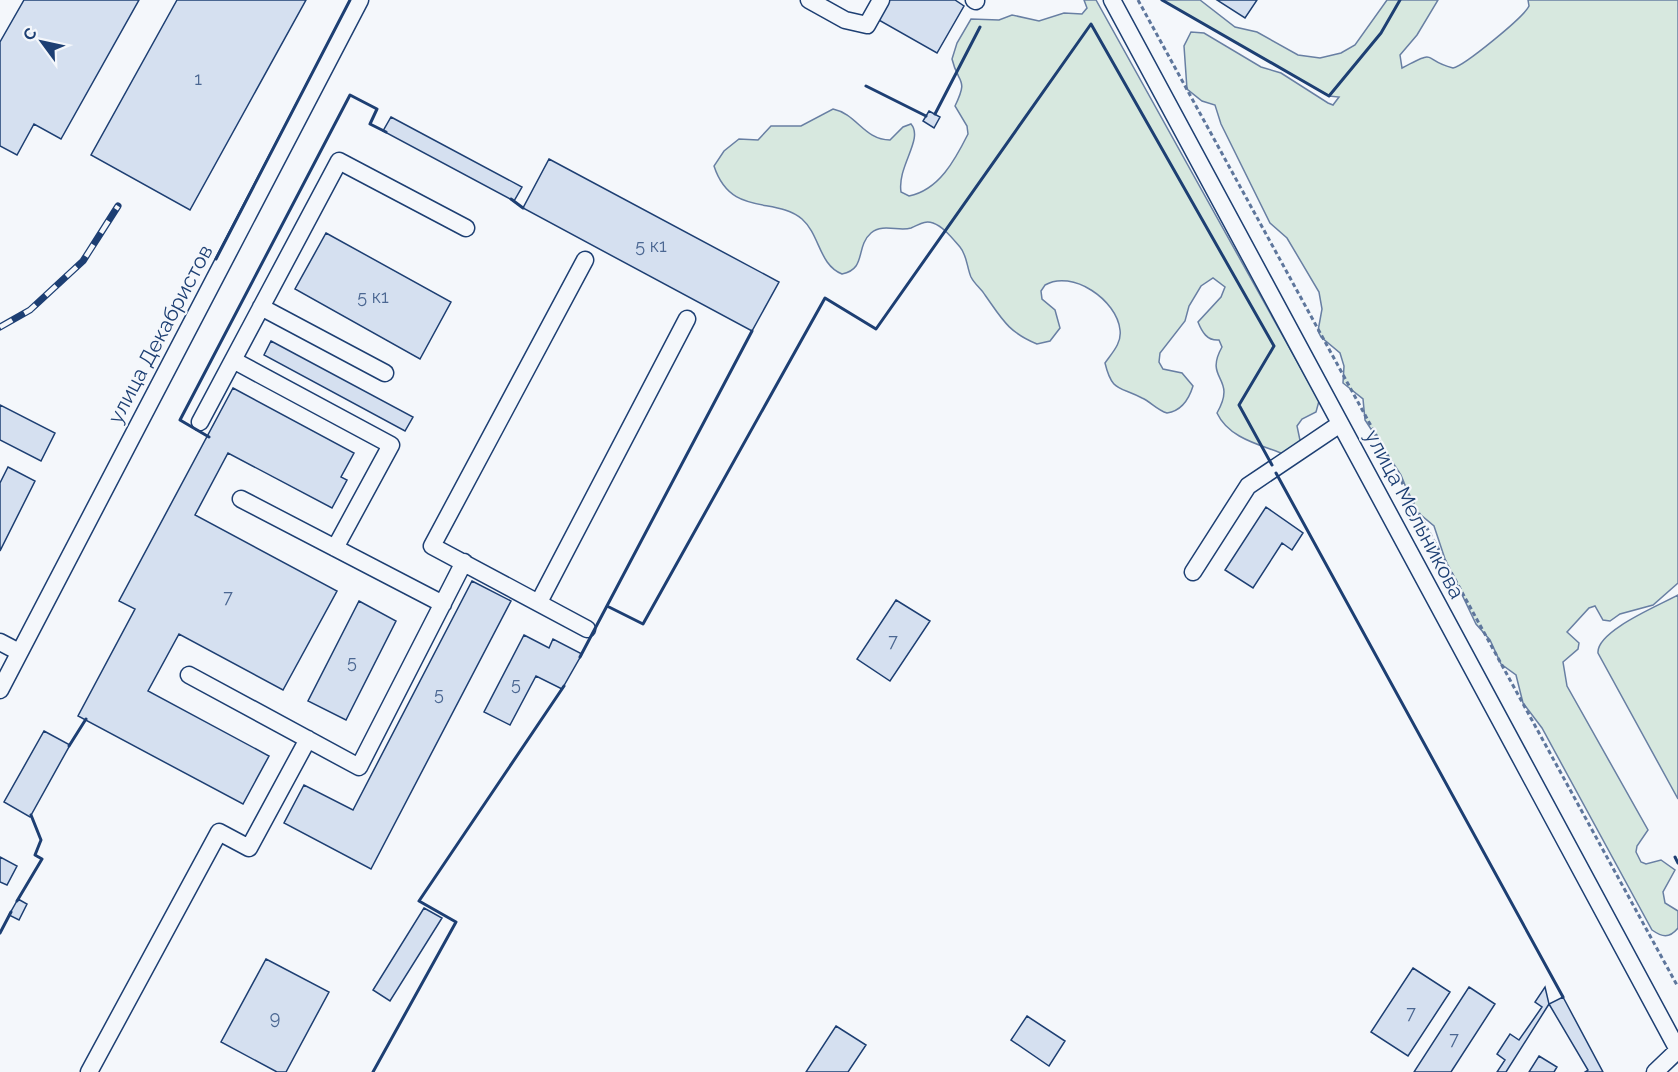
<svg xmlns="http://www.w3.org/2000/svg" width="1678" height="1072" font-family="Raleway,sans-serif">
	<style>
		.green { fill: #d7e8df; stroke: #687fa3; stroke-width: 1.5 }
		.building { fill: #d5e0f0; stroke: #1d3f73; stroke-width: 1.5 }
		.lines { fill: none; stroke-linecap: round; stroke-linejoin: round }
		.minor-casing { stroke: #1d3f73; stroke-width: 19 }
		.path { stroke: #5e769c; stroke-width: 3; stroke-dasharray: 4.5 3; stroke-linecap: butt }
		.minor { stroke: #f4f7fb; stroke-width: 16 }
		.rail-casing { stroke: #1d3f73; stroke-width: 7 }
		.rail { stroke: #f4f7fb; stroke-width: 4.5; stroke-dasharray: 14; stroke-linecap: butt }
		.wall { stroke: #1d3f73; stroke-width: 3 }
		.labels { text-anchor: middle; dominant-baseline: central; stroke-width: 4.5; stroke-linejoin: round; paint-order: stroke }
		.number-label { font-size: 18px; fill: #4b6792 }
		.street-label { font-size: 21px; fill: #1d3f73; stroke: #f4f7fb }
	</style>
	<rect width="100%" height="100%" fill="#f4f7fb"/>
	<path class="green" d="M1084 0H1096L1319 401 1316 412 1302 419 1297 426 1301 445 1286 455C1262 445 1229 439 1217 413 1238 376 1203 381 1222 347L1219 340C1207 341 1202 332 1198 322L1221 297 1225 287 1213 278 1201 286 1189 306 1185 321 1160 353 1159 362 1163 369 1182 373 1193 386C1189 399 1181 411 1167 413 1157 410 1151 402 1142 398 1119 386 1112 392 1105 363 1112 353 1122 343 1120 330 1117 300 1072 269 1045 285L1041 291 1042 299 1055 310 1060 328 1050 341 1037 344C1008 332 1002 319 985 295 981 288 975 285 971 277 967 268 967 255 960 247 953 239 944 227 933 223 924 220 919 225 911 228 899 232 883 223 871 233 855 247 867 269 842 274 819 265 820 235 802 219 775 196 731 218 714 166L724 151 739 139 758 140 771 126H801L833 109C857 114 864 140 890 140L903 127 911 124C924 139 897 166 901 192L909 196C939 190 955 160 968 134L967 126 955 106C969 77 958 85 952 59L957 43 971 19 999 20 1012 15 1039 21 1064 13 1082 14 1087 8Z
		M1162 0H1200L1235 27 1257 32 1298 55 1320 58 1341 53 1355 45 1387 0H1438L1417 35 1400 55 1402 68C1439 48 1421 60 1453 68 1464 66 1524 17 1529 6L1528 0H1678V583L1653 605 1620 614 1610 621 1603 620 1595 606 1589 608 1567 632 1579 643 1578 649 1563 662 1567 686 1648 830 1637 846 1636 852 1641 862 1646 864 1661 860 1675 870 1663 892 1665 903 1678 911V928C1669 939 1662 937 1652 930L1542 728 1523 703 1516 675 1501 664 1490 640 1476 624 1445 559 1434 526 1415 510 1401 475 1365 420 1363 399 1343 383 1344 366 1340 353 1321 337 1318 331 1322 309 1319 292 1287 238 1270 223 1221 124 1215 105 1202 101 1187 89 1184 46 1191 32 1204 33 1261 67 1281 73 1328 103 1333 105 1339 97 1329 96Z
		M1678 595V799L1598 653C1596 631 1660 605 1678 595Z"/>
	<path class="building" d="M24 0H139L61 139 34 124 17 155 0 146V42Z
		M177 0H306L190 210 91 155Z
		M888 0H955L964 6 937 53 877 19Z
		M1217 0H1257L1245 18Z
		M929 111 940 117 934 128 923 121Z
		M391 117 522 187 514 201 383 131Z
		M549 159 779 282 752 331 523 208Z
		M326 233 451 302 420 359 295 289Z
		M271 341 413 417 405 431 264 355Z
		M233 388 354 453 341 477 347 480 332 508 228 453 195 515 337 591 283 690 179 634 148 691 269 756 243 804 78 716 135 609 119 601Z
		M0 405 55 433 41 461 0 440Z
		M8 467 35 481 0 551V483Z
		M1266 507 1303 533 1292 550 1282 543 1253 588 1225 570Z
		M472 581 511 601 371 869 284 823 304 785 353 810Z
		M896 600 930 621 890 681 857 659Z
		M359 601 396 621 346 720 308 701Z
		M524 635 549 648 553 639 582 654 562 689 536 676 510 725 484 712Z
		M44 731 70 745 30 817 4 802Z
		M0 857 17 866 7 885 0 882Z
		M18 899 27 904 19 920 9 915Z
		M424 908 442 918 390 1001 373 990Z
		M266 959 329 992 286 1072H277L221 1042Z
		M1413 968 1450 992 1408 1056 1371 1032Z
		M1469 987 1495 1004 1451 1072H1414Z
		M1545 987 1549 1004 1506 1072H1497L1505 1060 1497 1054 1510 1034 1519 1040 1542 1007 1535 1002Z
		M1563 997 1603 1072H1585L1588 1070 1549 1004Z
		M1027 1016 1065 1041 1049 1066 1011 1040Z
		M836 1026 866 1045 848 1072H806Z
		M1539 1056 1557 1067 1554 1072H1529Z"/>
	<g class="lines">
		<defs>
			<path id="minor" d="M809 0 845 20 867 25 881 0
				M974 0 976 1
				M1112 0 1678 1050
				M585 260 432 546 587 629
				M261 307 385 373
				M233 360 391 445 335 548
				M200 422 339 161 466 228
				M241 499 443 604
				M1193 572 1248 486 1340 424
				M539 602 687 319
				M0 642 19 652
				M189 675 359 767 464 562
				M0 690 360 0
				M89 1072 219 832 249 848 308 739
				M1655 1072 1678 1050"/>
		</defs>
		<use href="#minor" class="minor-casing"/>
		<path class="path" d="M1138 0 1678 987"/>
		<use href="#minor" class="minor"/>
		<defs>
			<path id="rail" d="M0 327 30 310 83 261 118 206"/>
		</defs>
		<use href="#rail" class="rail-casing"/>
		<use href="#rail" class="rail"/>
		<path class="wall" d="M1162 0 1329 96 1381 33 1400 0
			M866 86 926 116
			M935 114 980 27
			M511 199 523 208
			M216 259 350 0
			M209 437 180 420 350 95 377 109 370 124 386 132
			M1276 473 1563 997
			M609 607 643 624 825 298 876 329 1091 24 1274 346 1239 405 1272 465
			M580 657 752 331
			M69 746 86 719
			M1675 857 1678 863
			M17 901 42 859 35 855 41 840 31 815
			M0 933 11 912
			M373 1072 456 922 419 901 564 686"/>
	</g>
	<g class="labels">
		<g class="number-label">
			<text x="198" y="78">1</text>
			<text x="651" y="245">5 к1</text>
			<text x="373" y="296">5 к1</text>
			<text x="228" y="596">7</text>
			<text x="893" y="640">7</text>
			<text x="352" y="661">5</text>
			<text x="516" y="683">5</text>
			<text x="439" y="693">5</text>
			<text x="1411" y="1012">7</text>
			<text x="275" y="1017">9</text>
			<text x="1454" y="1038">7</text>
		</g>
		<g class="street-label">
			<text transform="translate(160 334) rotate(-62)">улица Декабристов</text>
			<text transform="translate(1415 514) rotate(62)">улица Мельникова</text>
		</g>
	</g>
	<g transform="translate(42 42) rotate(303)" stroke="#f4f7fb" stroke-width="4.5" paint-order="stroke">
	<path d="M0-4.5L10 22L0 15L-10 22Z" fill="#1d3f73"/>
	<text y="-9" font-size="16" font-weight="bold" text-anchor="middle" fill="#1d3f73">С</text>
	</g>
</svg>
